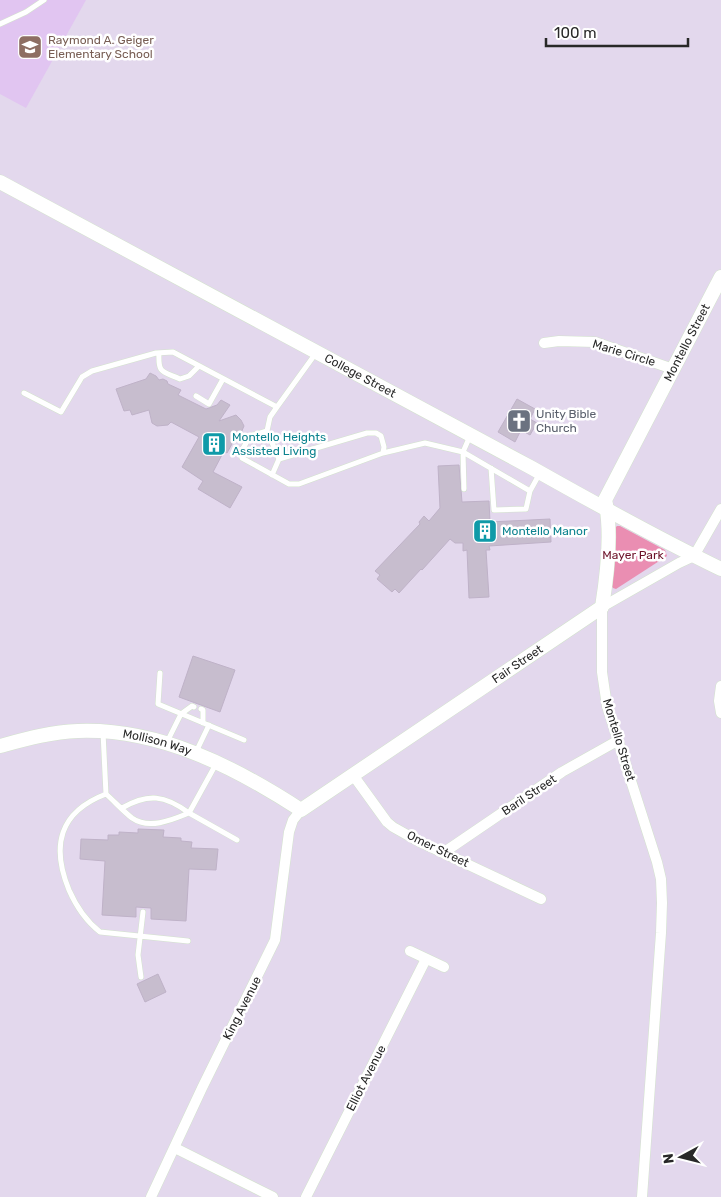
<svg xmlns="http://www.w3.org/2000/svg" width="721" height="1197" font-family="Rubik,sans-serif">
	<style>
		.education { fill: #e1c5f1 }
		.green { fill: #ea8eb2 }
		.building { fill: #c7bdce; stroke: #bfb2c8 }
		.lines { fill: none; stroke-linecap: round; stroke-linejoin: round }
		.lane-casing { stroke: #d3e3cd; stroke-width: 6 }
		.street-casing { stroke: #d3e3cd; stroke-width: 11 }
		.secondary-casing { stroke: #d3e3cd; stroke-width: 15 }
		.lane { stroke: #fff; stroke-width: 5 }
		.street { stroke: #fff; stroke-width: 10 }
		.secondary { stroke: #fff; stroke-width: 14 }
		.labels { text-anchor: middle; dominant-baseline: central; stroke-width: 5; stroke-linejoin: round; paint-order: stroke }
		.education-label { font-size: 12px; fill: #785e54; stroke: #fff; text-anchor: start }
		.street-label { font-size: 12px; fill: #282828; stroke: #fff }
		.worship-label { font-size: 12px; fill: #5b616d; stroke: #fff; text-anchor: start }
		.culture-label { font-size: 12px; fill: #0d838f; stroke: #fff; text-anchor: start }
		.park-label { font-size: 12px; fill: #6c1229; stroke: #fff }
	</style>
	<rect width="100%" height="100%" fill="#e3d8ed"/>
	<path class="education" d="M0 0H86L26 108 0 94Z"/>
	<path class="green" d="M617 526H620L665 550 667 556 616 589 613 588 611 585 615 528Z"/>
	<path class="building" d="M150 373 156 376 159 380 163 379 167 381 168 384 181 390 178 395 206 409 217 405 221 400 230 405 219 421 236 415 241 420 244 426 241 433H238L227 453 224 451 213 472 242 487 230 508 198 489 203 481 182 467 199 437 171 422 168 425 157 426 152 423 149 410 132 415 130 410 124 411 116 389 146 379Z
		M517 399 535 409 530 419 537 423 530 435 521 430 515 442 498 432Z
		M459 465 462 502 489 501 490 522 550 519 551 542 489 546 490 550H486L489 597 469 598 467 550 463 551V543H455L450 539 422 570 421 569 399 593 395 589 392 592 377 579 380 575 375 571 420 524 419 522 424 516 429 521 440 508 438 466Z
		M193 656 235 670 220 712 179 697Z
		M138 829 164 830 163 837 181 838V841L192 842 191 848 218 849 216 870 189 869 186 921 151 919V908L136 907V917L102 915 105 861 80 859 81 839 108 840V835H119V832L138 833Z
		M158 974 166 992 145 1002 137 984Z"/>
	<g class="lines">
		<defs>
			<path id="lane" d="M0 24 26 12 44 0
				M159 353C158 374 162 371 180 379L189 376 199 366
				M24 393 61 412 82 377 92 371 156 353 173 352 277 407 316 353
				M196 396 209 404 223 379
				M267 431 279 459 367 433H376L381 436 384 447 383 453 299 484H289L242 458 241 452 250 436 267 431 270 417 277 407
				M463 452 530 491 540 473
				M463 452 464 489
				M383 453 425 443 463 452 470 436
				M491 468 494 510 526 509 530 491
				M272 475 279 459
				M160 673 158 704 244 740
				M201 709 203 710V723
				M103 732 106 794
				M167 742 181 714 192 706 194 707
				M196 752 209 725
				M216 764 189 813 237 840
				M122 808C148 793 165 795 189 813
				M188 941 100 932C86 921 76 906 69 890 51 846 59 812 106 794 115 802 123 811 132 818 149 830 172 820 189 813
				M141 977 138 955 143 912"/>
			<path id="street" d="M544 343 559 341 595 342 673 369
				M721 686 719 701 721 713
				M353 775 387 822 393 827 418 841 541 899
				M443 853 562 772 617 741
				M410 951 444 967
				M175 1148 273 1197
				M151 1197 202 1088 275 940 289 832 293 820 301 810
				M306 1197 426 959
				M642 1197 661 933 662 903 661 879 657 862 607 706 602 672V607L679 563 694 556 721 509"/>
			<g id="secondary">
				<path id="s1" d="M0 182 532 468C594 503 657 538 721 569"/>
				<path id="s2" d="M0 746C26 739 51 732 78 731 159 728 235 767 301 810L602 607C607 576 612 529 605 500L721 277"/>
			</g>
		</defs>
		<use href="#lane" class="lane-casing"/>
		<use href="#street" class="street-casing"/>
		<use href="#secondary" class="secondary-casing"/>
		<use href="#lane" class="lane"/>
		<use href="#street" class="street"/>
		<use href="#secondary" class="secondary"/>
	</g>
	<defs>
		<symbol id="school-square" viewBox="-11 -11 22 22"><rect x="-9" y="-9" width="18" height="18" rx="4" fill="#8d6e63" stroke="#fff"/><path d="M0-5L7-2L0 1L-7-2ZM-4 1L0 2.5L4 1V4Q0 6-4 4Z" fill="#fff"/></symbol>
		<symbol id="church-square" viewBox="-11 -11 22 22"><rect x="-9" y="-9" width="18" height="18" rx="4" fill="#6b7280" stroke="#fff"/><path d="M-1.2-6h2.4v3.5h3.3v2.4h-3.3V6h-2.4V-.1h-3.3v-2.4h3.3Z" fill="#fff"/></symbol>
		<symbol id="building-square" viewBox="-11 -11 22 22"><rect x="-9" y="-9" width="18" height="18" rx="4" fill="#0f9aa8" stroke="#fff"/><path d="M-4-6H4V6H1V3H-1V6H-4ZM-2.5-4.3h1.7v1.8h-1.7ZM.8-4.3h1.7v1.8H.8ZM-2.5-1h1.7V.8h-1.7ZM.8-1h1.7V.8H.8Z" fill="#fff"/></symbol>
	</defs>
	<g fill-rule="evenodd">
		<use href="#school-square" x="16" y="33" width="28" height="28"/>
		<use href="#church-square" x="505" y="407" width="28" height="28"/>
		<use href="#building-square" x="200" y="430" width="28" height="28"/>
		<use href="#building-square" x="471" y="517" width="28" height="28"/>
	</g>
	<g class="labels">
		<g class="education-label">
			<text x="48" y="40">Raymond A. Geiger<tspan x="48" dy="14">Elementary School</tspan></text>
		</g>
		<g class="street-label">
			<text stroke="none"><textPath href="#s2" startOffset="968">Montello Street</textPath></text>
			<text transform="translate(624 353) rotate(17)">Marie Circle</text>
			<text stroke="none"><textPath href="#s1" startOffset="409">College Street</textPath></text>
			<text stroke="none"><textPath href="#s2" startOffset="581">Fair Street</textPath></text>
			<text transform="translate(619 740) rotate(73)">Montello Street</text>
			<text stroke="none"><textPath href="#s2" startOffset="160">Mollison Way</textPath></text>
			<text transform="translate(529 795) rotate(-34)">Baril Street</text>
			<text transform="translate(438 849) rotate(26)">Omer Street</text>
			<text transform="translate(242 1008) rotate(-63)">King Avenue</text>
			<text transform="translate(366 1078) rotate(-63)">Elliot Avenue</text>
		</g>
		<g class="worship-label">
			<text x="536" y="414">Unity Bible<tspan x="536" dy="14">Church</tspan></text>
		</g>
		<g class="culture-label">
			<text x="232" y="437">Montello Heights<tspan x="232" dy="14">Assisted Living</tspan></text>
			<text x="502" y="531">Montello Manor</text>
		</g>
		<g class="park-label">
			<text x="633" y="555">Mayer Park</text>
		</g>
	</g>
	<g transform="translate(681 1157) rotate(263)" stroke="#ffffff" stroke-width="4" paint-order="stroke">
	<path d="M0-4L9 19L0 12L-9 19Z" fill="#282828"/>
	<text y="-8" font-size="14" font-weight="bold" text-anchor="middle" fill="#282828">N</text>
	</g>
	<path d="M546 38v8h142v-8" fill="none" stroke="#282828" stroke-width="2.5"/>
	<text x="554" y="38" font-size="15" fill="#282828" stroke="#ffffff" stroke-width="4" paint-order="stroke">100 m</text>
</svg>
